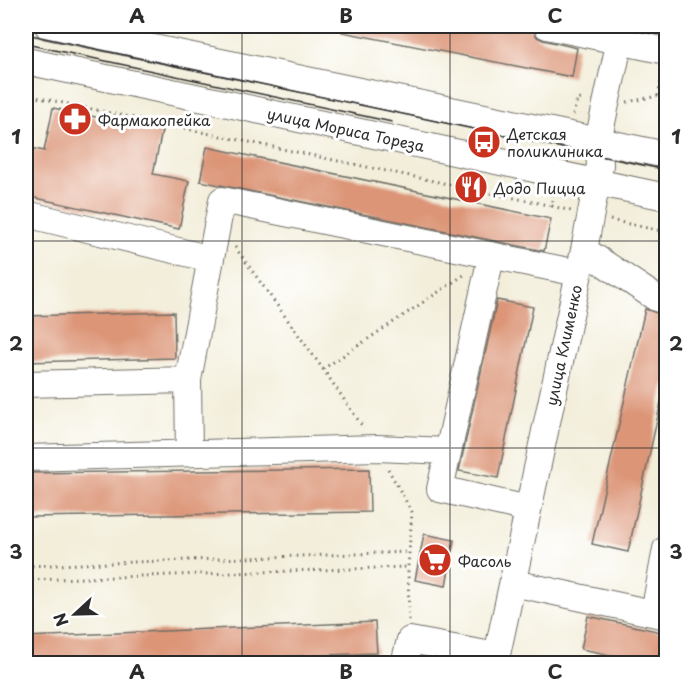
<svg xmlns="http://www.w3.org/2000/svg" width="692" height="689" font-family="'Playpen Sans',sans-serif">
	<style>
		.building { fill: #dc9577 }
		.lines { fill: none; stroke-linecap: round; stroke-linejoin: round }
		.minor-casing { stroke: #716f68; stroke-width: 28 }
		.path { stroke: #716f68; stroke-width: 3; stroke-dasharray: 1.5 4.5; stroke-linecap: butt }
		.minor { stroke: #fff; stroke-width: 26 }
		.tram { stroke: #2b2b2b; stroke-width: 1.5 }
		.grid { fill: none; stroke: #2b2b2b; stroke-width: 1.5; stroke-opacity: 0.55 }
		.labels { text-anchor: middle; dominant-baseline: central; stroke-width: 6; stroke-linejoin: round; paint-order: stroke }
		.poi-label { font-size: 15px; fill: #2b2b2b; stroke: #fff; text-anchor: start }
		.street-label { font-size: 15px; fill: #2b2b2b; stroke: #fff }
		.neatline { fill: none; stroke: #2b2b2b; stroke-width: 2 }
		.grid-label { font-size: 20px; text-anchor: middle; font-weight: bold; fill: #2b2b2b }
	</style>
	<rect width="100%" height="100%" fill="#fff"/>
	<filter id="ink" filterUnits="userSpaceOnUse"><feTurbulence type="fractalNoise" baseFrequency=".0167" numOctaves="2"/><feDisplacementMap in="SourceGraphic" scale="12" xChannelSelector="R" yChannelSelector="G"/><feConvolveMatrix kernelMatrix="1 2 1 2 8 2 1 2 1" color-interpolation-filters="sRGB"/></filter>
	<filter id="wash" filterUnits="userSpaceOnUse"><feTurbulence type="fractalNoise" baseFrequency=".008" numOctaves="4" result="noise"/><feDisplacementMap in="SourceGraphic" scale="24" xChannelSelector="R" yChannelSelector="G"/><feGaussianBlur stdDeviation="1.35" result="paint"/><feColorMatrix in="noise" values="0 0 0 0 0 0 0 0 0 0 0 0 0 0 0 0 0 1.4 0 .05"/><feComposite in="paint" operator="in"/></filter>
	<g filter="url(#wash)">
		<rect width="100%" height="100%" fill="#f3eeda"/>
		<g id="blocks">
			<path class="building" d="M342 26H523L532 27 537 37 543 40 577 48 572 77 342 32Z
				M53 108 162 131 153 174 189 181 179 229 26 196V147L44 151Z
				M207 147 551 219 544 251 200 181Z
				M497 300 533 307 498 478 459 471Z
				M645 309 666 316V379L628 552 592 544Z
				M174 312 175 358 26 362V316Z
				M369 469 370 512 26 517V473Z
				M424 534 454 540 446 586 415 580Z
				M588 616 666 633V663H651L581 649Z
				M375 622 377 653 132 663H26V637Z"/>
		</g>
	</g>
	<g filter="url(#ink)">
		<use href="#blocks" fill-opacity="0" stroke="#716f68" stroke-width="1.5"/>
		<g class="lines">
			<defs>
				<path id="minor" d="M48 26 666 155
					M547 26 666 51
					M26 61 666 197
					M26 214 211 259
					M584 250 656 298 666 301
					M491 257 440 489 528 509
					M188 380 189 453
					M26 384 188 380 222 200 578 273
					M26 458 377 448 448 451
					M513 583 666 616
					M654 613 666 549
					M404 664 410 640 497 656
					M495 664 584 250 600 165 598 141 623 26"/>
			</defs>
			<use href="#minor" class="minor-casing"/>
			<path class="path" d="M26 95 552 206
				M658 96 663 71
				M627 102 658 96 666 98
				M573 115 577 100 585 98
				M554 194 552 206 571 211
				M610 220 666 232
				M235 247 323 369 464 275
				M323 369 363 427
				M388 469 412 512 408 567 409 621
				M26 566 409 552
				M26 580 408 567"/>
			<use href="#minor" class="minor"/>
			<path class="tram" d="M26 34 666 170
				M26 44 392 122"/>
		</g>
	</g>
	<path class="grid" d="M242 26V664M450 26V664M26 241H666M26 448H666"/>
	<defs>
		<symbol id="pharmacy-disc" viewBox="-11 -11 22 22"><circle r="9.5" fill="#c8321e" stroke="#fff"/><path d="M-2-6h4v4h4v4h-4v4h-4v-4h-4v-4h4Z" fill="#fff"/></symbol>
		<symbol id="bus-disc" viewBox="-11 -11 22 22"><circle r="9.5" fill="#c8321e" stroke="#fff"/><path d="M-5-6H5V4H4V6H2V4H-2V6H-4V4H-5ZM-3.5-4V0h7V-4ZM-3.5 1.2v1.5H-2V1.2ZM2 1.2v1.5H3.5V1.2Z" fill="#fff"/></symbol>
		<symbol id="restaurant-disc" viewBox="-11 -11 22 22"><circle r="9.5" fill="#c8321e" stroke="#fff"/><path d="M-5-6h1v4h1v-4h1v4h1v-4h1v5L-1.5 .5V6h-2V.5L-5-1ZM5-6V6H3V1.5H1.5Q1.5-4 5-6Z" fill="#fff"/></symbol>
		<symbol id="supermarket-disc" viewBox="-11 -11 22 22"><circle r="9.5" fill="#c8321e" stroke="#fff"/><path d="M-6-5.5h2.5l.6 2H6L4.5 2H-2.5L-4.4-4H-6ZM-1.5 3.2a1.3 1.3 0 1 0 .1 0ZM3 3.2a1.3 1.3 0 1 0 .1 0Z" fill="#fff"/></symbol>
	</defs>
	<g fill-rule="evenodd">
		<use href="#pharmacy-disc" x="56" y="100" width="38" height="38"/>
		<use href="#bus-disc" x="465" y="123" width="38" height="38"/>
		<use href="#restaurant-disc" x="452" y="168" width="38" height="38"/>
		<use href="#supermarket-disc" x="416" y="541" width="38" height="38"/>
	</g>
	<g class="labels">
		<g class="poi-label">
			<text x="98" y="119">Фармакопейка</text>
			<text x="507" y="133">Детская<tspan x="507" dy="17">поликлиника</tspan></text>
			<text x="494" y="187">Додо Пицца</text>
			<text x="458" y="560">Фасоль</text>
		</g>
		<g class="street-label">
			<text transform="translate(346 129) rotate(12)">улица Мориса Тореза</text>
			<text transform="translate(563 345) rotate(-78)">улица Клименко</text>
		</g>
	</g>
	<rect width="692" height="689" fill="none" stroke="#fff" stroke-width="66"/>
	<g transform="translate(75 614) rotate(248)" stroke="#ffffff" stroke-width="4.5" paint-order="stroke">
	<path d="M0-4.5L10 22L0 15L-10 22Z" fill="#2b2b2b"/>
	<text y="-9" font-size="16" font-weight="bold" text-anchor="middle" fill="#2b2b2b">N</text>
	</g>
	<rect x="33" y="33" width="626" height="623" class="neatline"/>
	<g class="grid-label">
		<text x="137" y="23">A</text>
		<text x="346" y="23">B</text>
		<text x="555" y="23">C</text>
		<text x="16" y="144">1</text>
		<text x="676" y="144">1</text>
		<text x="16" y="351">2</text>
		<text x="676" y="351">2</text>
		<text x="16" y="559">3</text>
		<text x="676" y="559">3</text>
		<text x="137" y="679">A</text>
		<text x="346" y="679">B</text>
		<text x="555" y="679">C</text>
	</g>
</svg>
